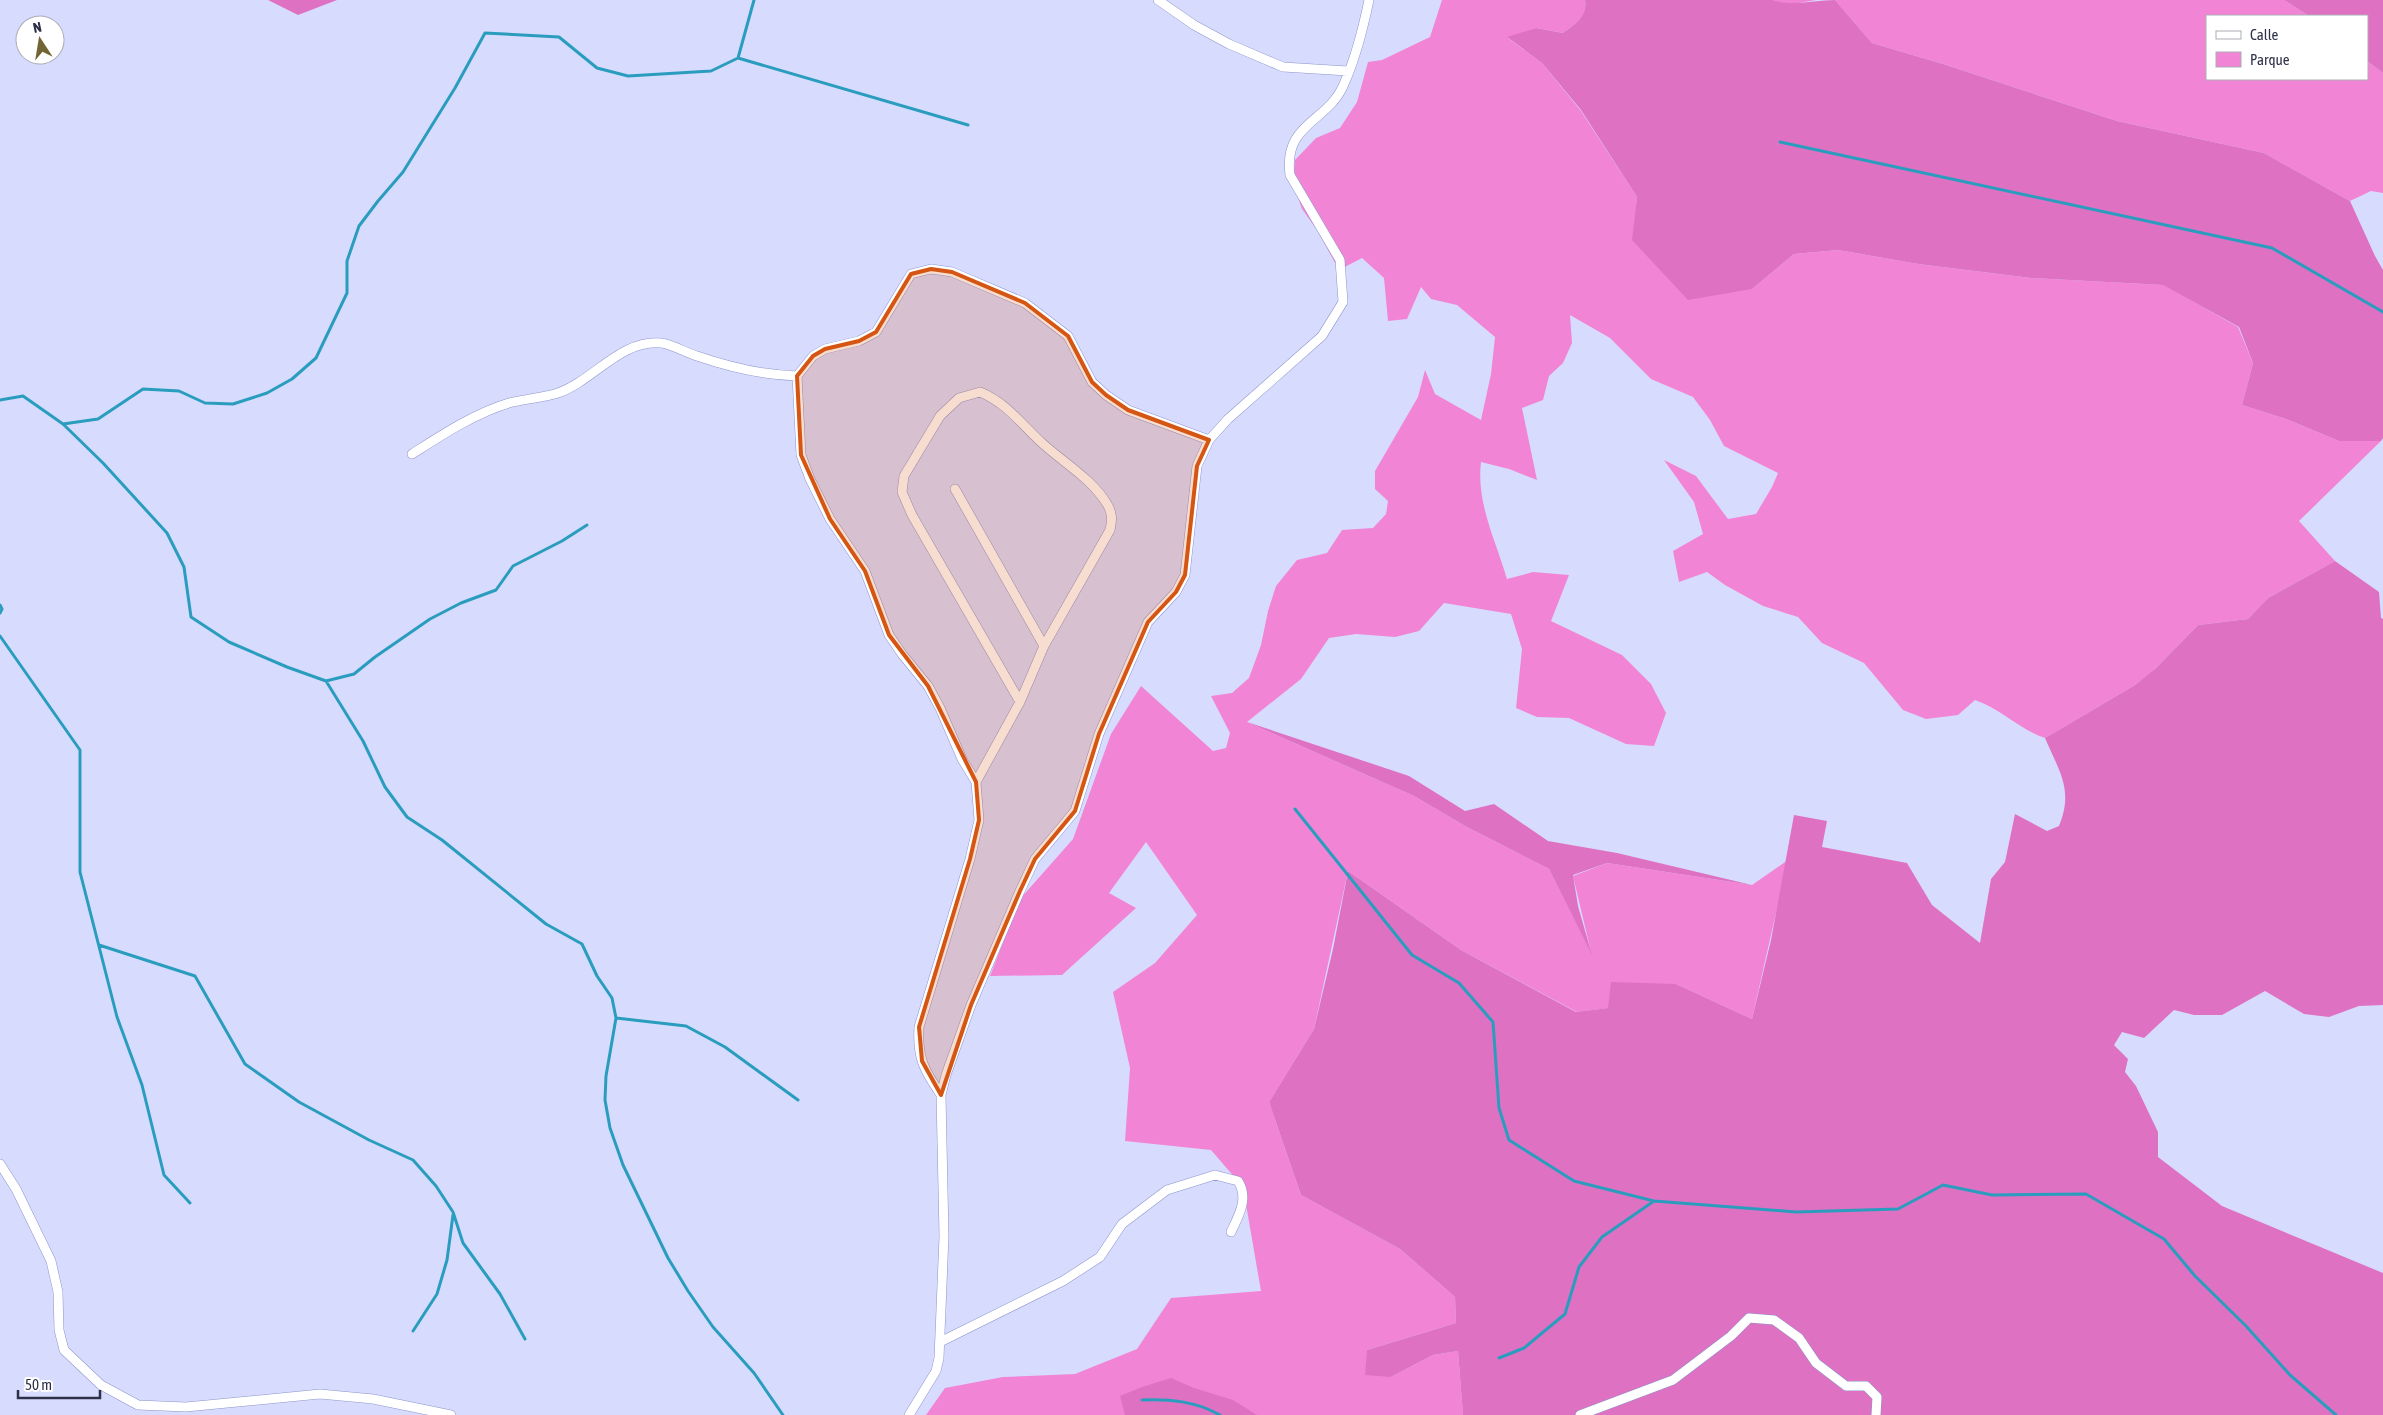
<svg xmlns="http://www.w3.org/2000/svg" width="2383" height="1415" font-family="'Asap Condensed',sans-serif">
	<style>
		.green { fill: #f284d5 }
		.forest { fill: #df71c3 }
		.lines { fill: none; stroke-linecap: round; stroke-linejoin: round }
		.stream { stroke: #2a9dbe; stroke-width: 3 }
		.minor-casing { stroke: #8d94ca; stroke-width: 10 }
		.minor { stroke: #fff; stroke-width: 9 }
		.marked { fill: #d55512; fill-opacity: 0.2; stroke: #d55512; stroke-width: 4; stroke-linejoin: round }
	</style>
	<rect width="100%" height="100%" fill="#d7dcff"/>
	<path class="green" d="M1442 0H1585C1588 16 1574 25 1563 33L1536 28 1508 38 1542 63 1581 111 1637 197 1633 240 1752 289 1794 254 1838 250 1918 264 2031 278 2164 285 2238 327 2253 363 2242 405 2286 419 2339 441H2381L2299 521 2335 561 2268 598 2248 619 2198 625 2152 672 2135 685 2045 738C2019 729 2001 709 1975 700L1958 715 1926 719 1903 710 1864 663 1822 643 1798 617 1763 606 1725 585 1707 572 1679 582 1673 551 1703 534 1694 502 1664 460 1696 476 1728 519 1756 514 1772 487 1778 473 1724 446 1710 420 1693 397 1651 379 1610 338 1570 315 1572 343 1563 363 1549 376 1543 400 1522 408 1537 480 1509 469 1481 462C1476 503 1496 541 1507 579L1533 572 1569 575 1551 621 1622 655 1651 684 1666 713 1654 746 1626 744 1569 718 1537 717 1516 708 1522 649 1511 614 1444 603 1419 631 1395 637 1356 634 1329 638 1301 679 1247 722 1414 796 1465 826 1549 869 1591 952 1573 876 1607 863 1752 885 1788 860 1752 1019 1676 984 1609 1008 1577 1012 1461 950 1348 871 1314 1029 1269 1102 1301 1195 1400 1249 1455 1297 1456 1323 1367 1350 1391 1377 1433 1355 1458 1351 1463 1415H926L945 1388 1003 1377 1075 1374 1137 1349 1171 1298 1261 1291 1243 1187 1211 1150 1125 1141 1130 1068 1113 992 1155 963 1197 915 1146 842 1109 893 1136 908 1062 975 990 976 1020 899 1073 839 1111 734 1141 686 1213 751 1226 748 1230 733 1211 696 1232 693 1249 678 1261 645 1268 611 1276 586 1297 560 1327 553 1342 530 1373 528 1386 514 1388 501 1375 489V471L1418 397 1425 370 1435 394 1481 420 1491 374 1495 337 1457 305 1431 299 1421 287 1407 319 1388 321 1384 278 1362 258 1339 270 1317 230 1302 209 1293 184 1295 160 1316 138 1340 128 1357 102 1368 62 1382 60 1430 37Z
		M1773 0H1816L1787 5Z
		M1835 0H2284L2309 16H2207V79H2367V61L2383 73V193L2371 191 2350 201 2264 153 2117 121 1943 64 1872 43Z"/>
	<path class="forest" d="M268 0H337L298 15Z
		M1585 0H1773C1793 7 1814 0 1835 0L1872 43 1943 64 2117 121 2264 153 2350 201 2375 256 2383 270V438L2381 441H2339L2286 419 2242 405 2253 363 2239 327 2163 285 2031 278 1918 264 1838 250 1794 254 1752 289 1688 300 1632 240 1637 197 1581 110 1542 63 1507 37 1536 28 1563 33C1574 25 1588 16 1585 0Z
		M2284 0H2383V73L2367 61V16H2309Z
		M2335 561 2379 592 2381 618 2383 619V1005L2359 1006 2329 1017 2304 1014 2265 991 2222 1015H2194L2174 1010 2144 1038 2122 1032 2114 1045 2128 1059 2125 1072 2136 1086 2158 1132V1157L2222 1206 2383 1273V1415H1463L1458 1351 1433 1355 1391 1377 1365 1375 1367 1350 1456 1323 1455 1297 1400 1249 1301 1195 1269 1102 1314 1029 1333 949 1348 871 1461 950 1576 1012 1608 1008 1611 982 1676 984 1752 1019 1771 940 1794 815 1827 821 1822 847 1907 863 1932 905 1980 943 1991 879 2005 862 2015 814 2047 831 2059 826C2074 790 2059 771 2045 738L2135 685 2155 669 2198 625 2248 619 2268 598Z
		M1247 722 1409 776 1465 811 1494 804 1548 841 1617 853 1752 885 1607 863 1573 875 1578 906 1592 955 1549 869 1465 826 1414 796Z
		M1171 1378 1194 1388 1233 1400 1257 1415H1125L1120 1396 1142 1387Z"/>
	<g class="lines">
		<path class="stream" d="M738 58 968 125
			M1780 142 2272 248 2383 312
			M0 400 23 396 63 424 103 463 167 533 184 567 191 617 229 642 287 667 326 681 363 741 385 787 407 817 442 840 546 924 582 944 597 976 612 998 616 1018 606 1076 605 1100 610 1128 623 1165 668 1258 688 1291 713 1327 754 1373 783 1415
			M63 424 98 419 143 389 179 391 205 403 233 404 267 393 292 379 316 358 347 293V261L359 226 378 201 403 172 455 88 485 33 559 37 597 68 628 76 711 71 738 58 754 0
			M0 605 2 609 0 613
			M0 636 80 750V872L117 1017 142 1085 164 1175 190 1203
			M326 681 354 674 375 657 430 619 461 603 496 590 513 566 562 541 587 525
			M1295 809 1412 955 1459 983 1493 1022 1499 1108 1509 1140 1574 1181 1654 1201 1796 1212 1898 1209 1943 1185 1992 1195 2086 1194 2164 1239 2195 1276 2246 1326 2290 1375 2336 1415
			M99 945 195 976 245 1064 299 1102 369 1140 413 1160 436 1186 453 1212 463 1243 500 1294 525 1339
			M616 1018 686 1026 725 1047 798 1100
			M413 1331 437 1294 447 1260 453 1215
			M1499 1358 1524 1348 1565 1314 1579 1267 1602 1237 1654 1201
			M1142 1400C1170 1399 1195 1401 1220 1415"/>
		<defs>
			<path id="minor" d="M1158 0 1194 25 1229 44 1283 67 1348 71
				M797 376 801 455 810 479 830 519 865 571 889 635 902 654 928 686 940 708 962 759 976 782 979 820 970 859 919 1027C917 1058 924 1070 941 1095
				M412 454C442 435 475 413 509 403 525 399 542 398 558 393 593 381 621 339 661 343 672 344 686 353 697 356 729 367 762 375 797 376L813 356 825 349 859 341 876 332 911 274 931 269 952 272 1025 303 1068 336 1092 382 1106 395 1128 410 1209 440
				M955 489 1044 646
				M976 782 1020 702 1044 646 1110 530C1112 520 1113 514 1107 504 1092 479 1064 463 1042 443 1022 425 1007 403 980 392L959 398 940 416 904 476 902 492 912 515 1020 702
				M0 1164 16 1189 51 1261 58 1292 59 1330 64 1350 101 1385 138 1405 186 1407 320 1394 373 1399 451 1415
				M940 1342 1063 1281 1100 1257 1122 1224 1167 1190 1215 1175 1238 1181C1249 1198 1239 1215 1231 1232
				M909 1415 936 1371 939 1358 944 1236 941 1095 946 1075 971 1005 1020 891 1035 859 1075 811 1099 734 1148 622 1176 592 1185 575 1197 466 1209 440 1228 419 1322 336 1343 302 1340 260 1290 175C1283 122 1328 123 1344 84 1356 57 1363 29 1369 0
				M1580 1415 1673 1380 1731 1336 1749 1318 1774 1320 1799 1338 1816 1363 1846 1386H1866L1877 1397 1876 1415"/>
		</defs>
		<use href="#minor" class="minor-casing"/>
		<use href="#minor" class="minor"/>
	</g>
	<path class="marked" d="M931 269 952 272 1025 303 1068 336 1092 382 1106 395 1128 410 1209 440 1197 466 1185 575 1176 592 1148 622 1099 734 1075 811 1035 859 1020 891 971 1005 941 1095 922 1061 919 1027 970 859 979 820 976 782 928 686 889 635 865 571 830 519 801 455 797 376 813 356 825 349 859 341 876 332 911 274Z"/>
	<rect x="2206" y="15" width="162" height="65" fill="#ffffff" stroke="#abacb5"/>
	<rect x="2216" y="31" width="25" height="8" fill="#ffffff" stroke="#abacb5"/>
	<text x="2250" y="40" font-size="15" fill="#2d3047">Calle</text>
	<rect x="2216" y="52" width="25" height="15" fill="#f284d5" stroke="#abacb5"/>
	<text x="2250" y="65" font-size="15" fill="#2d3047">Parque</text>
	<g transform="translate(40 40) rotate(348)"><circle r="24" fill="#ffffff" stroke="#abacb5"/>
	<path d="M0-4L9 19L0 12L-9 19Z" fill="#716633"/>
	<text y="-8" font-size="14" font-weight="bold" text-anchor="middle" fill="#2d3047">N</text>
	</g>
	<path d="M18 1390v8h82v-8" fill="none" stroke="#2d3047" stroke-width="2.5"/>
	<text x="25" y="1390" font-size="15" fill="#2d3047" stroke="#ffffff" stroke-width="4" paint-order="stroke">50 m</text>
</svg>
